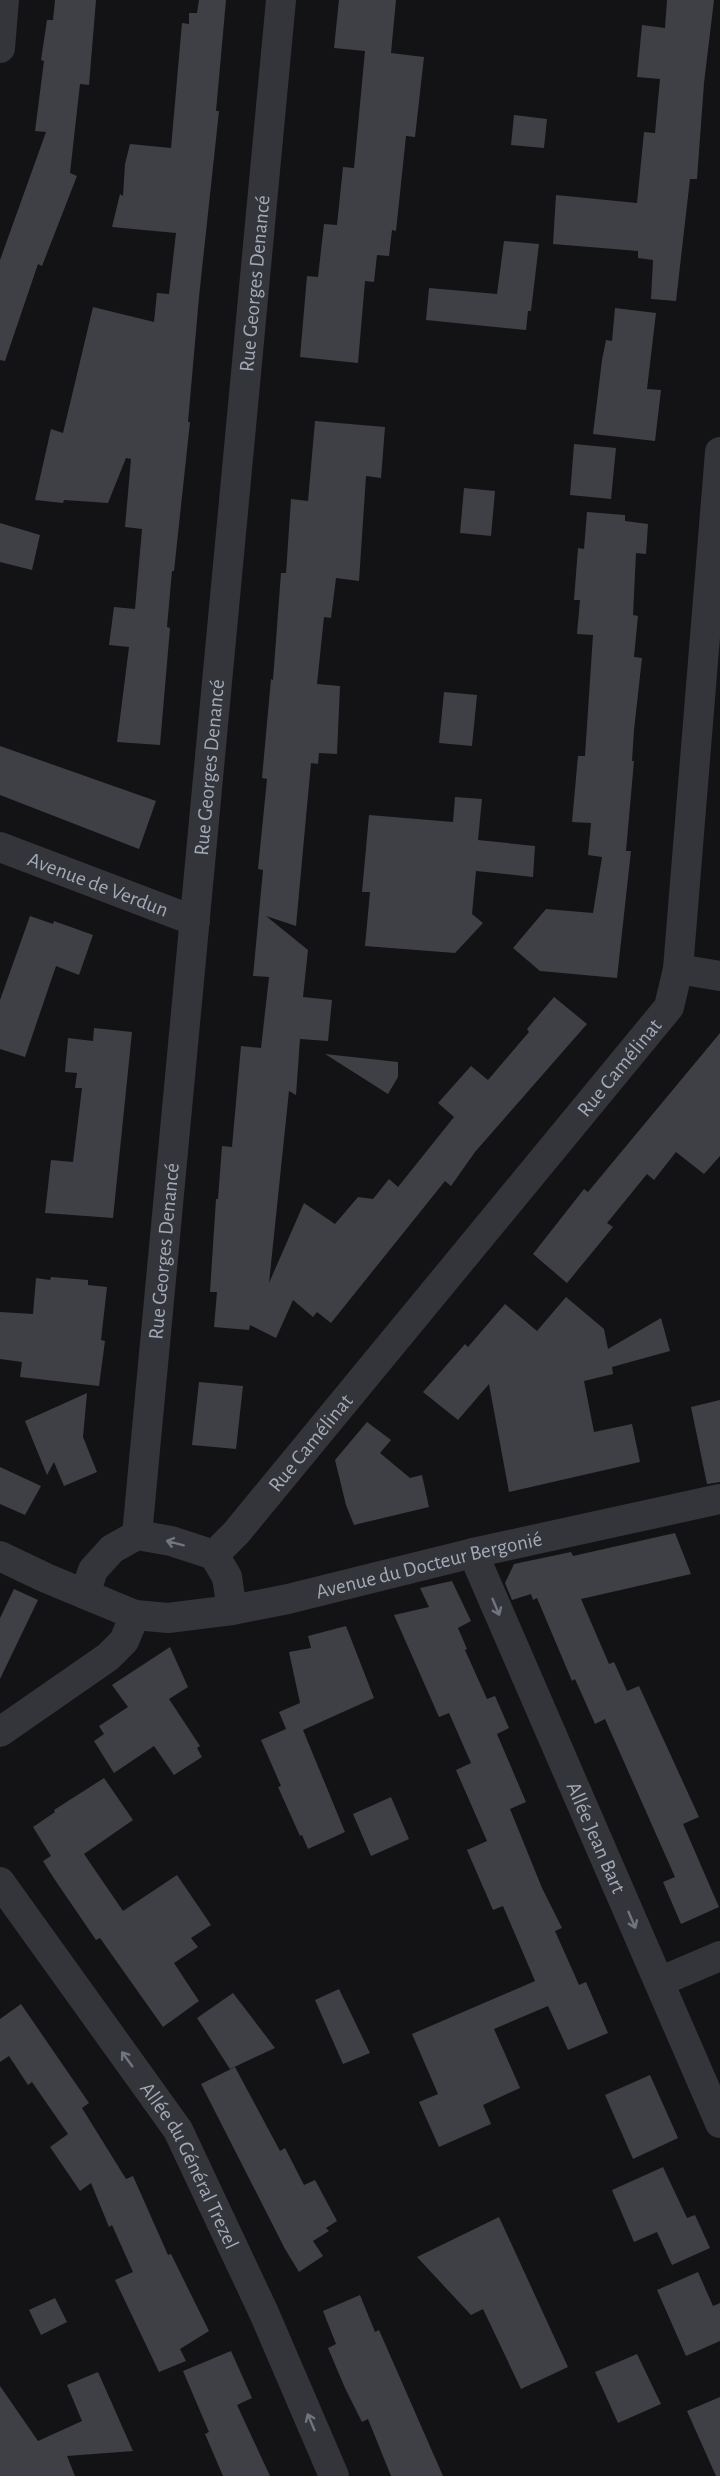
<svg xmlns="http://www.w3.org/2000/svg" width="720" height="2476" font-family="'Alegreya Sans',sans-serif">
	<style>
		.building { fill: #3f4045 }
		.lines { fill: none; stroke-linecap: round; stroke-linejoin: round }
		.street { stroke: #33353a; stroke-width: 30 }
		.oneway { stroke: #71757f }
		.labels { text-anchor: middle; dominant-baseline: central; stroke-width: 4.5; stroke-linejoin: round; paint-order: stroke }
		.street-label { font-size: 21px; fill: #a3aab7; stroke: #0e0e10 }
	</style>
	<rect width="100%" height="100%" fill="#131315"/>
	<path class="building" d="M55 0H96L89 85 80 84 70 173 77 176 42 266 38 264 5 361 0 360V260L46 132 35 131 44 61 41 60 47 20H53Z
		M199 0H226L216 111H219L199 297 188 422H190L174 571H172L167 627 170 628 160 745 117 742 129 647 109 645 114 607 135 609 142 529 125 527 131 459 126 458 108 503 64 500 63 503 35 500 51 429 63 433 93 307 154 322 157 293 169 294 176 233 112 227 120 194 123 196 125 164 130 144 171 148 182 23 189 24V13H197Z
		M339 0H396L391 53 424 57 415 137 406 136 396 231 392 230 389 256 377 255 374 282 365 281 358 363 300 357 307 276 318 277 324 224 337 225 343 167 354 168 365 51 334 48Z
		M667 0H714L704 83 697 179H690L676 301 651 299 653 260 638 258V251L553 244 556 195 637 203 644 132 655 133 660 79 637 77 642 25 665 28Z
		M514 115 547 119 544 148 511 145Z
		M504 241 539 244 531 311H528L526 330 426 320 429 288 497 294Z
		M615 308 656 313 647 389 661 390 655 441 593 434 602 360 606 340 612 341Z
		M315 421 385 427 381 478 366 476 359 581 336 578 331 618 324 617 317 684 340 686 337 754 319 753 318 764 311 763 296 926 266 916 308 950 303 997 332 1000 328 1041 300 1039 296 1095 289 1091 269 1283 304 1203 335 1224 358 1197 373 1199 389 1179 398 1187 454 1117 438 1103 471 1066 488 1080 529 1032 527 1029 554 997 587 1024 475 1152 451 1186 445 1181 331 1323 317 1312 313 1317 293 1300 276 1338 250 1325 249 1330 214 1327 217 1292H210L216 1199H218L222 1146 232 1147 241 1046 261 1048 269 977 253 976 263 870 258 869 267 779 262 778 271 679 273 680 281 573H286L291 499 308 501Z
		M574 444 616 448 611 499 570 495Z
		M464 488 495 491 491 536 460 533Z
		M587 512 625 515V521L648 524 646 554 636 553 633 615 638 616 634 657 642 658 634 730 632 761H634L626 851H631L617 978 540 971 513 948 546 909 593 913 602 857 588 855 591 823 572 822 578 756H585L593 635 577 634 580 600H574L578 548 584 549Z
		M0 523 40 535 32 570 0 562Z
		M444 692 477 695 472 746 439 743Z
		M0 746 156 801 139 849 0 795Z
		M455 797 482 799 478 840 535 846 533 877 476 871 472 914 483 923 455 953 365 946 370 892H362L369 815 453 822Z
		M30 916 53 924 54 921 93 935 79 975 56 966 25 1057 0 1049V1000Z
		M94 1028 132 1032 113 1218 45 1213 51 1160 73 1162 82 1088H75L77 1073 65 1072 68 1038 93 1041Z
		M720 1033V1156L704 1174 676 1152 654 1180 647 1174 607 1223 613 1227 567 1283 533 1254 584 1189 588 1192Z
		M325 1054 398 1062V1077L388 1094Z
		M51 1277 88 1280V1285L107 1287 101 1340 105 1341 99 1386 20 1377 22 1362 0 1359V1312L33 1314 36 1278 50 1280Z
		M566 1297 604 1329 608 1349 661 1318 670 1351 612 1367 613 1374 584 1381 594 1432 632 1424 640 1462 509 1492 489 1384 458 1420 423 1392 465 1344 468 1347 505 1304 537 1331Z
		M199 1382 243 1386 236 1449 192 1445Z
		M87 1393 83 1437 97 1472 64 1486 54 1462 47 1475 25 1421Z
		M720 1400V1482L707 1484 691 1407Z
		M367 1422 391 1440 380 1453 410 1478 422 1475 429 1507 354 1525 346 1505 335 1460Z
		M0 1467 41 1486 25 1515 0 1504Z
		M675 1533 691 1574 581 1599 609 1664 614 1662 627 1691 639 1686 699 1817 683 1824 719 1907 681 1924 663 1882 675 1877 605 1719 595 1724 575 1679 572 1681 537 1598 533 1600 531 1594 512 1600 505 1583 514 1564 571 1552 573 1556Z
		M452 1581 471 1621 458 1628 467 1649 465 1650 487 1699 495 1696 509 1728 497 1734 526 1802 510 1809 542 1888 562 1928 555 1931 579 1985 586 1982 608 2033 568 2050 548 2006 494 2029 520 2088 483 2105 491 2124 439 2147 419 2102 438 2094 412 2034 535 1981 503 1906 493 1910 467 1850 487 1841 456 1770 471 1763 449 1713 439 1717 394 1615 429 1607 420 1588Z
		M14 1589 38 1600 0 1679V1618Z
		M346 1626 374 1698 303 1730 345 1832 308 1849 302 1835 300 1836 278 1787 281 1786 261 1740 286 1729 279 1712 300 1703 289 1652 311 1648 308 1636Z
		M170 1647 188 1687 169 1699 200 1746 197 1748 202 1757 174 1775 154 1746 114 1773 94 1741 104 1734 99 1726 128 1707 112 1685Z
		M104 1778 133 1820 84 1854 123 1911 177 1875 211 1925 191 1938 198 1947 174 1963 199 2001 163 2027 100 1938 96 1940 53 1877 43 1861 51 1856 33 1827 55 1812 54 1810Z
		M391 1797 409 1839 371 1856 353 1814Z
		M339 1989 370 2053 343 2064 315 2000Z
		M233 1993 275 2048 230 2069 197 2018Z
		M21 2004 89 2103 82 2108 126 2179 133 2176 168 2255 171 2254 209 2331 180 2349 186 2361 159 2372 115 2280 133 2272 112 2225 109 2227 91 2183 80 2191 50 2147 68 2134 32 2082 28 2085 9 2056 0 2062V2019Z
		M235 2067 280 2151 285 2148 304 2185 315 2180 337 2221 326 2228 329 2231 313 2241 323 2256 299 2272 285 2249 201 2084Z
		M650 2075 678 2138 633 2159 605 2095Z
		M663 2167 687 2218 695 2215 710 2248 672 2265 657 2232 634 2242 612 2190Z
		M499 2217 568 2367 521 2389 483 2309 471 2315 417 2257Z
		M698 2272 713 2306 720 2303V2341L686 2356 657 2290Z
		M360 2295 375 2332 379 2330 443 2476H391L368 2419 362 2422 345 2388 328 2348 336 2344 323 2311Z
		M55 2298 67 2322 41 2335 29 2310Z
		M231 2351 252 2398 237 2405 270 2476H223L205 2434 209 2432 183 2371Z
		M637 2354 661 2404 618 2423 595 2372Z
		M98 2372 133 2451 67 2456 75 2476H0V2386L38 2441 82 2421 67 2385Z
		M720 2397V2476H716L687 2411Z"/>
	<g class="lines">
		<g class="street">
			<path d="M0 48 4 0"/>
			<path id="s1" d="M0 847 195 921"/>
			<path d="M678 969 720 976"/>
			<path id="s2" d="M137 1535 281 0"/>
			<path id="s3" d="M473 1553 720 2123"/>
			<path id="s4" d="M214 1555 236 1533 669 1007 678 969 720 452"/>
			<path id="s5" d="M0 1556 46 1578 135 1615 168 1618 232 1610 288 1599 473 1553 720 1499"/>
			<path d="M85 1594 93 1570 112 1549 137 1535 171 1541 214 1555 227 1577 232 1610"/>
			<path d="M0 1732 108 1657 124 1641 135 1615"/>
			<path id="s6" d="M0 1882 178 2130 264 2313 334 2476"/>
			<path d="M659 1982 720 1956"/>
		</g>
	</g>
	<defs><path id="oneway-shaft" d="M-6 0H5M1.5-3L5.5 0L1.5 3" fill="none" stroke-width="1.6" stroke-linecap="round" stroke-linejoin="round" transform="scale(1.5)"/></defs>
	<g class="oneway">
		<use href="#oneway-shaft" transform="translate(175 1543) rotate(-165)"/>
		<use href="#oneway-shaft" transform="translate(496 1607) rotate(67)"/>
		<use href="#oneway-shaft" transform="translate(632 1920) rotate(67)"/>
		<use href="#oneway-shaft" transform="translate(127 2059) rotate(-126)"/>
		<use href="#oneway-shaft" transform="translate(311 2422) rotate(-113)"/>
	</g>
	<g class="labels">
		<g class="street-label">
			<text stroke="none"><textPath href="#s2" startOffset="1257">Rue Georges Denancé</textPath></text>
			<text stroke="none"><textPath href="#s2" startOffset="771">Rue Georges Denancé</textPath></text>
			<text stroke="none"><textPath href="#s1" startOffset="105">Avenue de Verdun</textPath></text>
			<text stroke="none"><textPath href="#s4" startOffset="634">Rue Camélinat</textPath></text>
			<text stroke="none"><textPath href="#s2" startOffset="285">Rue Georges Denancé</textPath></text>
			<text stroke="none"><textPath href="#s4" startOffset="148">Rue Camélinat</textPath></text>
			<text stroke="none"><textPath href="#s5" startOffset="447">Avenue du Docteur Bergonié</textPath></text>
			<text stroke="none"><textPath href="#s3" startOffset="310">Allée Jean Bart</textPath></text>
			<text stroke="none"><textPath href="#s6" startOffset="342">Allée du Général Trezel</textPath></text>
		</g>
	</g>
</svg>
